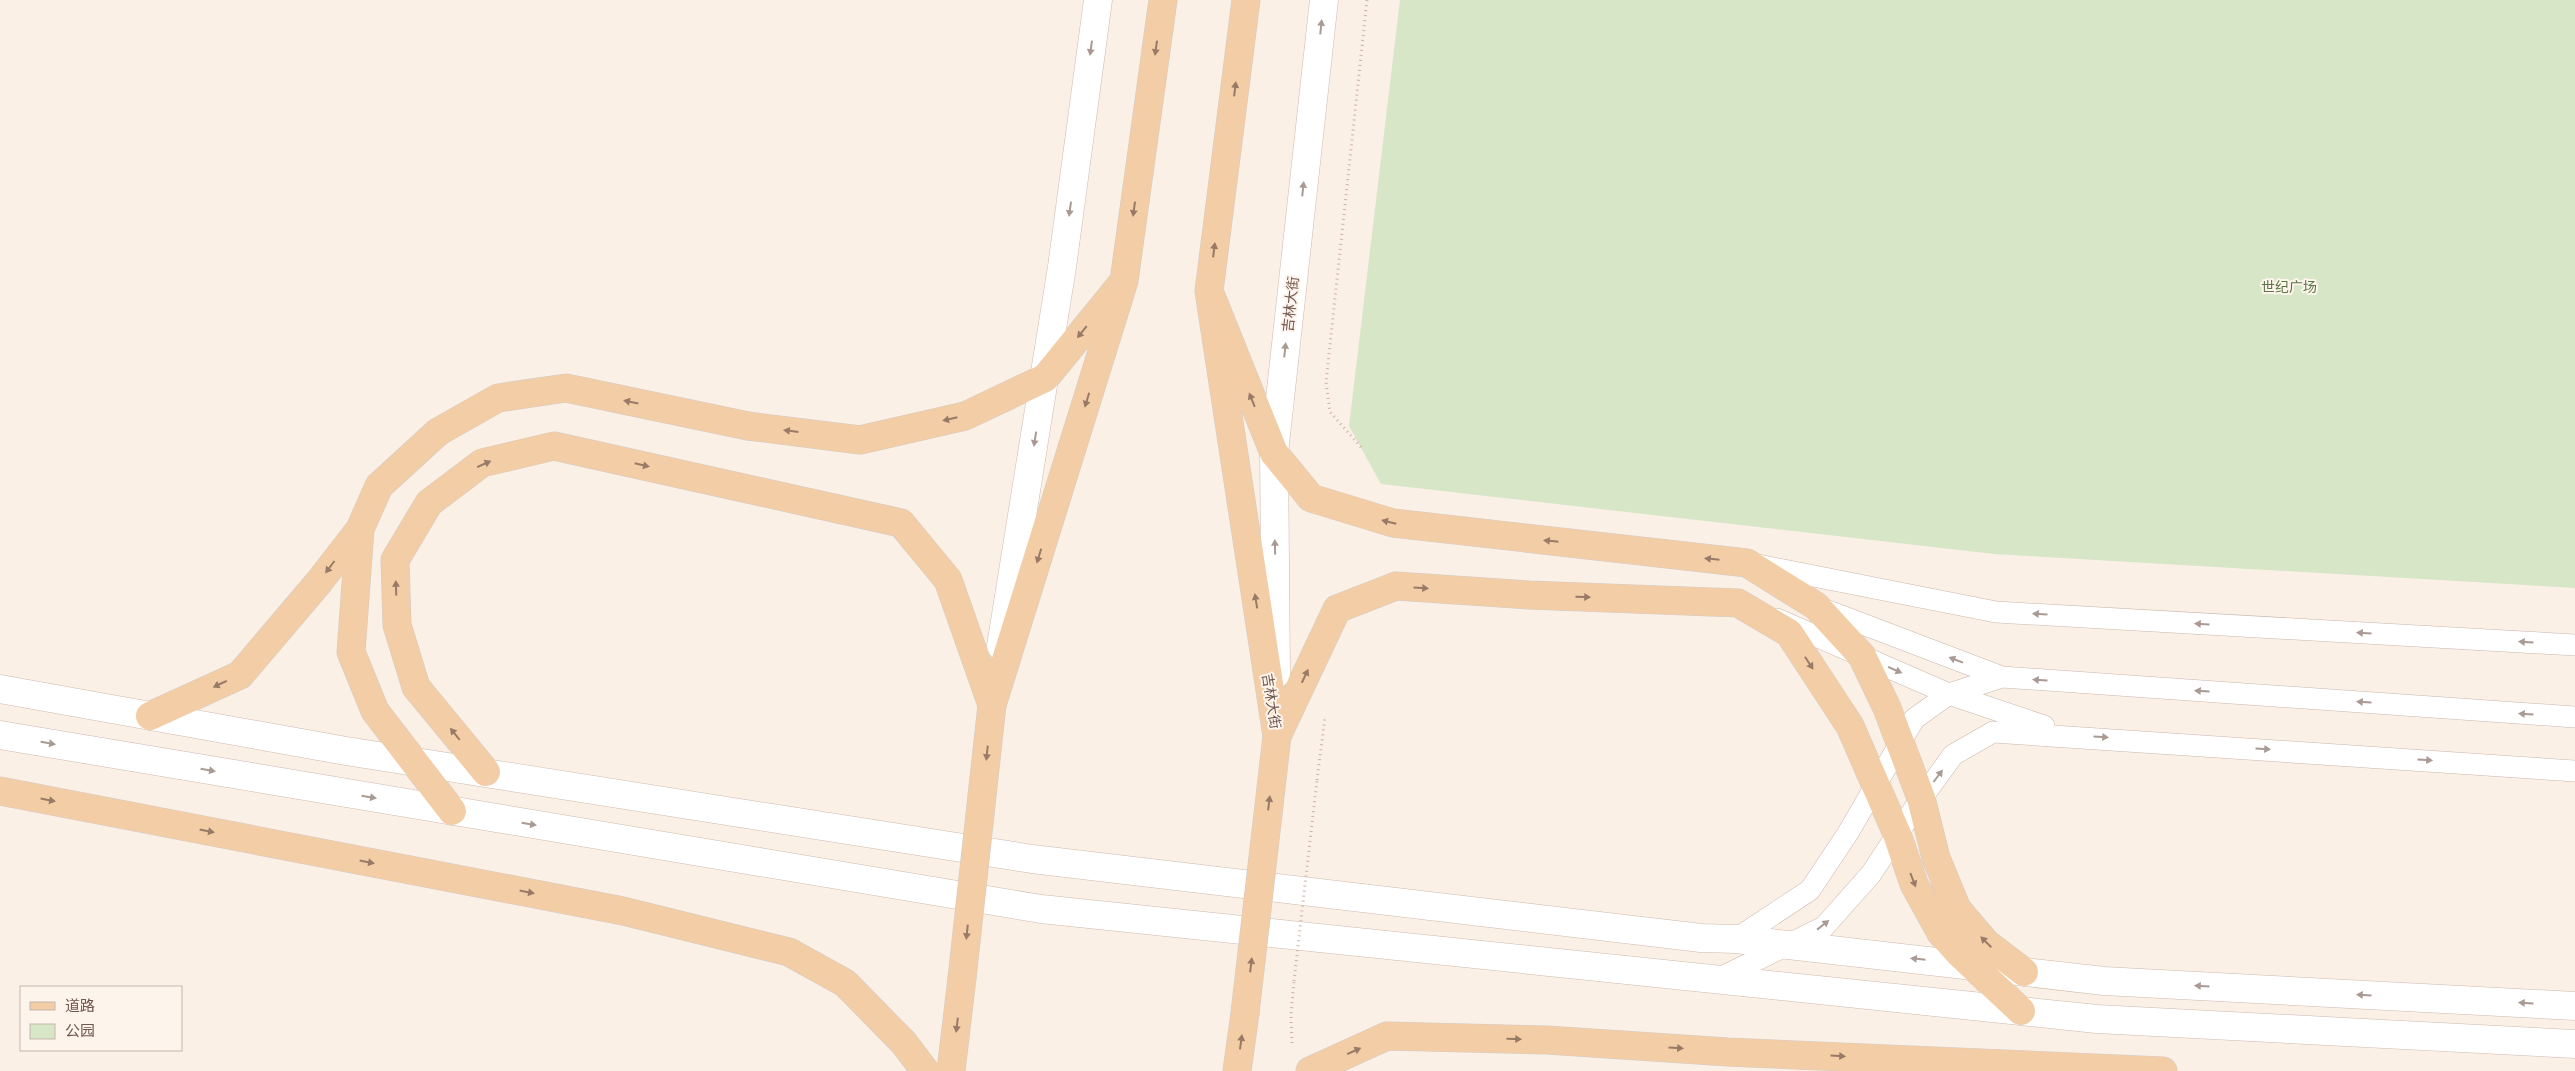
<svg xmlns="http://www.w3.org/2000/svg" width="2575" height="1071" font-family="Manrope,'Noto Sans SC',sans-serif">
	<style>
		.green { fill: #d7e6c6 }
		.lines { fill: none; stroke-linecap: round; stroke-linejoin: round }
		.lane-casing { stroke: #cbb7ad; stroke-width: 22 }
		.secondary-casing { stroke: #cfb9ae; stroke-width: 29 }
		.primary-casing { stroke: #d4ccca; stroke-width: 29 }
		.path { stroke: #d1b0a4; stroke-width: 3; stroke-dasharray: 1 4; stroke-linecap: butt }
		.lane { stroke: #fff; stroke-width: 21 }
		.secondary { stroke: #fff; stroke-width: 28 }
		.primary { stroke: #f2cda5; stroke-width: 28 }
		.primary-bridge-casing { stroke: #d4ccca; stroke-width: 29; stroke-linecap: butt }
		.path-bridge { stroke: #d1b0a4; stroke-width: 3; stroke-dasharray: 1 4; stroke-linecap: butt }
		.primary-bridge { stroke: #f2cda5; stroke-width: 28 }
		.oneway { fill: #aa9a94 }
		.oneway2 { fill: #987a67 }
		.labels { text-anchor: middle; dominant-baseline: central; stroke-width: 4; stroke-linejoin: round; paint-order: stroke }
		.park-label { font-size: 14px; fill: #5a7647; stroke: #fdf4ec }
		.street-label { font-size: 14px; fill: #71564d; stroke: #fdf4ec }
	</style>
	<rect width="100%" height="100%" fill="#faf0e6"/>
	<path class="green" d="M1400 0H2575V588L1994 554 1381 484 1349 426Z"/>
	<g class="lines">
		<defs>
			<path id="lane" d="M1758 565 1996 612 2575 645
				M1818 607 2002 677
				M1777 619 1949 694 2044 726
				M1736 939 1810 890 1848 833 1914 719 1949 694 2002 677 2575 717
				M1718 979 1824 927 1871 874 1914 809 1953 755 1993 732 2575 771"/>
			<path id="secondary" d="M1001 646 1062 267 1098 0
				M1276 674 1274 453 1324 0
				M0 689 346 751 1032 859 1701 938 1736 939 2104 981 2575 1006
				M0 735 1041 909 2097 1019 2575 1044"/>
			<path id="primary" d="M1246 0 1209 291 1277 736
				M1209 291 1274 453 1311 498 1393 523 1747 563 1816 606 1862 656 1887 708 1921 798 1936 858 1957 909 1986 943 2024 972
				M992 705 1124 281 1163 0
				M150 716 240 675 319 582 360 529
				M1277 736 1337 609 1396 586 1529 595 1738 603 1789 633 1850 726 1897 834 1914 884 1941 933 1959 953 2021 1011
				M486 772 416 687 397 625 395 560 429 503 482 463 554 446 901 523 948 580 992 705
				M0 791 623 911 789 952 845 983 904 1043 925 1071
				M452 811 375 711 351 652 360 529 379 486 438 432 498 398 566 388 748 426 860 440 965 416 1045 378 1124 281
				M951 1071 962 978
				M1237 1071 1245 1013
				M1310 1071 1387 1036 1547 1040 1728 1052 2163 1071"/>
		</defs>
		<use href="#lane" class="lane-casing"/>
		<use href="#secondary" class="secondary-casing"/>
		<use href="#primary" class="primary-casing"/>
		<path class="path" d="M1361 447 1330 412 1326 382 1367 0
			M1317 780 1325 718
			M1292 1043 1291 1015 1294 981"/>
		<use href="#lane" class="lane"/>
		<use href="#secondary" class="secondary"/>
		<use href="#primary" class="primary"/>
		<defs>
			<path id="primary-bridge" d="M962 978 992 705
				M1245 1013 1277 736"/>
		</defs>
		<use href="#primary-bridge" class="primary-bridge-casing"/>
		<path class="path-bridge" d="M1294 981 1317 780"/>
		<use href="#primary-bridge" class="primary-bridge"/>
	</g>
	<defs><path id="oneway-solid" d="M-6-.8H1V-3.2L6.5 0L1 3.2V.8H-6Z" transform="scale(1.25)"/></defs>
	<g class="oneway">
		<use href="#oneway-solid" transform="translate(1321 27) rotate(-84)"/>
		<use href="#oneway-solid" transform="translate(1091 48) rotate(98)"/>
		<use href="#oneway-solid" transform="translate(1303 189) rotate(-84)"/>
		<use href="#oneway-solid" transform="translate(1070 209) rotate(98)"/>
		<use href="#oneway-solid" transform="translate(1285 350) rotate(-84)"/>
		<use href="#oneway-solid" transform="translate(1035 439) rotate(99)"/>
		<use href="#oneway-solid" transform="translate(1275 547) rotate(-91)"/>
		<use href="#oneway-solid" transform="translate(2040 614) rotate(-177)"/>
		<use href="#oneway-solid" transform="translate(2202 624) rotate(-177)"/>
		<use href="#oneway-solid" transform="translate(2364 633) rotate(-177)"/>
		<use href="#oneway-solid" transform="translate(2526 642) rotate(-177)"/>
		<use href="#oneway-solid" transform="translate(1956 660) rotate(-159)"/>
		<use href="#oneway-solid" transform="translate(1895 670) rotate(24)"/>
		<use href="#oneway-solid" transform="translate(2040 680) rotate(-176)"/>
		<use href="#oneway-solid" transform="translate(2202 691) rotate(-176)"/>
		<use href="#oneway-solid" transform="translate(2364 702) rotate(-176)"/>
		<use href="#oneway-solid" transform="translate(2526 714) rotate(-176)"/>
		<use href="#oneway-solid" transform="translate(2101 737) rotate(4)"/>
		<use href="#oneway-solid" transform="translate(48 743) rotate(10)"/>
		<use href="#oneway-solid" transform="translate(2263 749) rotate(4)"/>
		<use href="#oneway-solid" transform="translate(2425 760) rotate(4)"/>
		<use href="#oneway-solid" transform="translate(208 770) rotate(10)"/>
		<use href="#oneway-solid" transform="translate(1938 776) rotate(-53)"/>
		<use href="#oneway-solid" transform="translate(369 797) rotate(9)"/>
		<use href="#oneway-solid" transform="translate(529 824) rotate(9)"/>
		<use href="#oneway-solid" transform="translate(1823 925) rotate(-38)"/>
		<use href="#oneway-solid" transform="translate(1918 959) rotate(-174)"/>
		<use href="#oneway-solid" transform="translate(2202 986) rotate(-177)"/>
		<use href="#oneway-solid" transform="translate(2364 995) rotate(-177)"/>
		<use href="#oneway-solid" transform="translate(2526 1003) rotate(-177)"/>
	</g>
	<g class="oneway2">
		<use href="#oneway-solid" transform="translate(1156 48) rotate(98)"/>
		<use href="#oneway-solid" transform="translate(1235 89) rotate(-83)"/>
		<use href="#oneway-solid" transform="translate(1134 209) rotate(98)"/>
		<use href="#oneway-solid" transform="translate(1214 250) rotate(-83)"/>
		<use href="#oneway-solid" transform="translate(1082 332) rotate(129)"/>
		<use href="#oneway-solid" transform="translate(1087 400) rotate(107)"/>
		<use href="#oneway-solid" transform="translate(1252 400) rotate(-112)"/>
		<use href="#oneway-solid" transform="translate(631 402) rotate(-168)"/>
		<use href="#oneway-solid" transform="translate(950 419) rotate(167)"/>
		<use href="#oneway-solid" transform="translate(791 431) rotate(-173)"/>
		<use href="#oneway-solid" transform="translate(484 464) rotate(-24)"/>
		<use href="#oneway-solid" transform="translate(642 465) rotate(13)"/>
		<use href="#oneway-solid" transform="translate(1389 522) rotate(-166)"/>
		<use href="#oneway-solid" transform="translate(1551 541) rotate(-174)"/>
		<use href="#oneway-solid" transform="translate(1039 556) rotate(107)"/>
		<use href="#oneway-solid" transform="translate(1712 559) rotate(-174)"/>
		<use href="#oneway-solid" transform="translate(330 567) rotate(127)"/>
		<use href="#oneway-solid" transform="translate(396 588) rotate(-92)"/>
		<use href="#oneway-solid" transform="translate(1421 588) rotate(4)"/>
		<use href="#oneway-solid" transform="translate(1583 597) rotate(2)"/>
		<use href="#oneway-solid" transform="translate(1256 601) rotate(-99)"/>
		<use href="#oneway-solid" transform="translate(1809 663) rotate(57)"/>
		<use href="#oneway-solid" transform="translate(1305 676) rotate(-65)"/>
		<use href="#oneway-solid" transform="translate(220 684) rotate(155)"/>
		<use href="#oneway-solid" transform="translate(455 734) rotate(-129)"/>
		<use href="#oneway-solid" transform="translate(987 753) rotate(96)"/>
		<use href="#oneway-solid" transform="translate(48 800) rotate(11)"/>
		<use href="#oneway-solid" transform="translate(1269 803) rotate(-83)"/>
		<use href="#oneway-solid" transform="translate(207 831) rotate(11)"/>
		<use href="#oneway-solid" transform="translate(367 862) rotate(11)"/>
		<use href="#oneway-solid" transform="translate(1913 880) rotate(69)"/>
		<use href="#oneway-solid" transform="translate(527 892) rotate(11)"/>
		<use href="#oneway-solid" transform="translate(967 932) rotate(96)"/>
		<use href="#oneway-solid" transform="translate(1986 942) rotate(-135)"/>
		<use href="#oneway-solid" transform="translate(1251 965) rotate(-83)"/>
		<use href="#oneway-solid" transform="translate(957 1025) rotate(97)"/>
		<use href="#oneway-solid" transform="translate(1514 1039) rotate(1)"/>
		<use href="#oneway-solid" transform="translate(1241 1042) rotate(-82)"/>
		<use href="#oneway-solid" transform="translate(1676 1048) rotate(4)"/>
		<use href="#oneway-solid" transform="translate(1354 1051) rotate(-24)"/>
		<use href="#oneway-solid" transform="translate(1838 1056) rotate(3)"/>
	</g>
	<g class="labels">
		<g class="park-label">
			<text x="2289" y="286">世纪广场</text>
		</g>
		<g class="street-label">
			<text transform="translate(1290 304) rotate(-84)">吉林大街</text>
			<text transform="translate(1272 701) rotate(81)">吉林大街</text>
		</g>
	</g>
	<rect x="20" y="986" width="162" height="65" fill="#fdf4ec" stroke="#c5b5ac"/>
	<rect x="30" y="1002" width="25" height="8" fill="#f2cda5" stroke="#c5b5ac"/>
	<text x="65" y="1011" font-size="15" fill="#71564d">道路</text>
	<rect x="30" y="1024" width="25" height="15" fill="#d7e6c6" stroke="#c5b5ac"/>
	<text x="65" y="1036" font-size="15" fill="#71564d">公园</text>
</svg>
